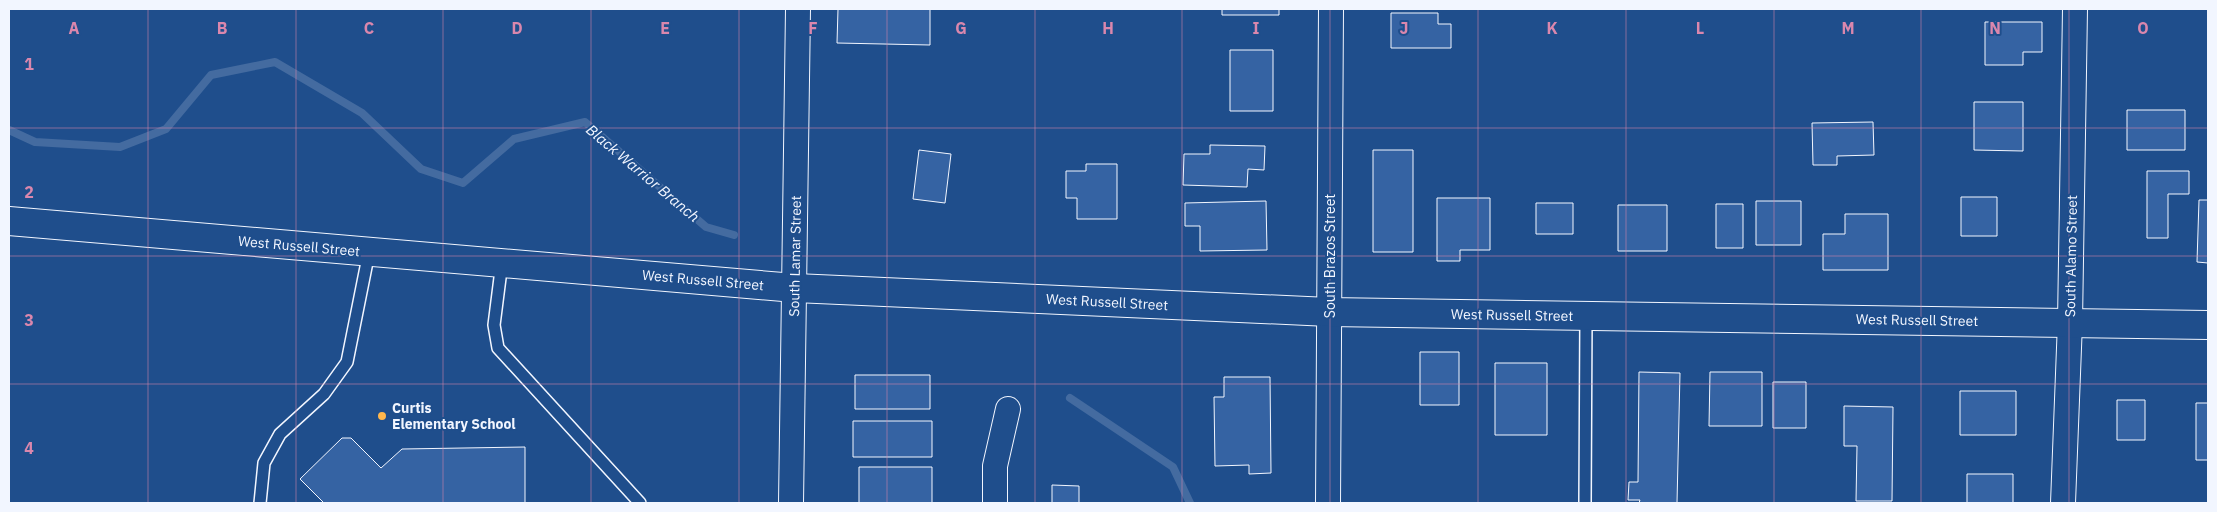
<svg xmlns="http://www.w3.org/2000/svg" width="2217" height="512" font-family="'IBM Plex Sans',sans-serif">
	<style>
		.lines { fill: none; stroke-linecap: round; stroke-linejoin: round }
		.stream { stroke: #446ba0; stroke-width: 8 }
		.building { fill: #3563a3; stroke: #f2f6ff }
		.lane-casing { stroke: #f2f6ff; stroke-width: 14 }
		.street-casing { stroke: #f2f6ff; stroke-width: 26 }
		.secondary-casing { stroke: #f2f6ff; stroke-width: 30 }
		.lane { stroke: #1f4e8c; stroke-width: 11 }
		.street { stroke: #1f4e8c; stroke-width: 24 }
		.secondary { stroke: #1f4e8c; stroke-width: 28 }
		.grid { fill: none; stroke: #da87ad; stroke-width: 1; stroke-opacity: 0.55 }
		.poi-dot { fill: #ffb74d; stroke: #1f4e8c; stroke-width: 2 }
		.labels { text-anchor: middle; dominant-baseline: central; stroke-width: 4; stroke-linejoin: round; paint-order: stroke }
		.street-label { font-size: 14px; fill: #f2f6ff; stroke: #1f4e8c }
		.poi-label { font-size: 14px; font-weight: bold; fill: #f2f6ff; stroke: #1f4e8c; text-anchor: start }
		.water-label { font-size: 15px; font-style: italic; fill: #f2f6ff; stroke: #1f4e8c }
		.grid-label { font-size: 16px; text-anchor: middle; font-weight: bold; fill: #da87ad; stroke: #1f4e8c; stroke-width: 4; stroke-linejoin: round; paint-order: stroke }
	</style>
	<rect width="100%" height="100%" fill="#1f4e8c"/>
	<g class="lines">
		<path class="stream" d="M9 130 35 142 120 147 166 129 211 75 275 62 362 113 421 169 463 183 514 139 585 122 706 227 734 235
			M1070 398 1173 467 1190 503"/>
	</g>
	<path class="building" d="M838 9H930V45L837 43Z
		M1222 9H1279V15H1222Z
		M1391 13H1438V24H1451V48H1391Z
		M1985 22H2042V52H2023V65H1985Z
		M1230 50H1273V111H1230Z
		M1974 102H2023V151L1974 150Z
		M2127 110H2185V150H2127Z
		M1873 122 1874 155 1837 156V165H1813L1812 123Z
		M1210 145 1265 146 1264 170 1248 169 1247 187 1183 185 1184 154H1210Z
		M919 150 951 154 945 203 913 199Z
		M1373 150H1413V252H1373Z
		M1086 164H1117V219H1077V198H1066V171H1086Z
		M2147 171H2189V194H2168V238H2147Z
		M1961 197H1997V236H1961Z
		M1437 198H1490V250H1460V261H1437Z
		M2199 200H2208V263L2197 262Z
		M1266 201 1267 250 1200 251V226H1185V203Z
		M1756 201H1801V245H1756Z
		M1536 203H1573V234H1536Z
		M1716 204H1743V248H1716Z
		M1618 205H1667V251H1618Z
		M1845 214H1888V270H1823V234H1845Z
		M1420 352H1459V405H1420Z
		M1495 363H1547V435H1495Z
		M1639 372 1680 373 1677 503H1639L1640 500H1628L1629 482H1638Z
		M1710 372H1762V426H1709Z
		M855 375H930V409H855Z
		M1224 377H1270L1271 473 1249 474V465L1215 466 1214 397H1224Z
		M1773 382H1806V428H1773Z
		M1960 391H2016V435H1960Z
		M2117 400H2145V440H2117Z
		M2196 403H2208V460H2196Z
		M1844 406 1893 407 1892 501H1856L1857 446H1844Z
		M853 421H932V457H853Z
		M342 438H351L381 468 402 449 525 447V503H324L300 479Z
		M859 467H932V503H859Z
		M1967 474H2013V503H1967Z
		M1052 485 1079 486V503H1052Z"/>
	<g class="lines">
		<defs>
			<path id="lane" d="M502 262 494 325 498 348 640 503
				M260 503 264 463 280 434 324 394 347 362 369 252
				M1585 503 1586 315"/>
			<path id="street" d="M791 503 798 9
				M995 503V466L1008 409
				M1328 503 1331 9
				M2063 503 2070 322 2075 9"/>
			<path id="secondary" d="M9 221 795 288 1329 312 2208 325"/>
		</defs>
		<use href="#lane" class="lane-casing"/>
		<use href="#street" class="street-casing"/>
		<use href="#secondary" class="secondary-casing"/>
		<use href="#lane" class="lane"/>
		<use href="#street" class="street"/>
		<use href="#secondary" class="secondary"/>
	</g>
	<path class="grid" d="M148 9V503M296 9V503M443 9V503M591 9V503M739 9V503M887 9V503M1035 9V503M1182 9V503M1330 9V503M1478 9V503M1626 9V503M1774 9V503M1921 9V503M2069 9V503M9 128H2208M9 256H2208M9 384H2208"/>
	<circle class="poi-dot" cx="382" cy="416" r="5"/>
	<g class="labels">
		<g class="street-label">
			<text transform="translate(299 246) rotate(5)">West Russell Street</text>
			<text transform="translate(795 256) rotate(-89)">South Lamar Street</text>
			<text transform="translate(1330 256) rotate(-90)">South Brazos Street</text>
			<text transform="translate(2071 256) rotate(-89)">South Alamo Street</text>
			<text transform="translate(703 280) rotate(5)">West Russell Street</text>
			<text transform="translate(1107 302) rotate(3)">West Russell Street</text>
			<text transform="translate(1512 315) rotate(1)">West Russell Street</text>
			<text transform="translate(1917 320) rotate(1)">West Russell Street</text>
		</g>
		<g class="poi-label">
			<text x="392" y="408">Curtis<tspan x="392" dy="16">Elementary School</tspan></text>
		</g>
		<g class="water-label">
			<text transform="translate(643 173) rotate(40)">Black Warrior Branch</text>
		</g>
	</g>
	<g class="grid-label">
		<text x="74" y="34">A</text>
		<text x="222" y="34">B</text>
		<text x="369" y="34">C</text>
		<text x="517" y="34">D</text>
		<text x="665" y="34">E</text>
		<text x="813" y="34">F</text>
		<text x="961" y="34">G</text>
		<text x="1108" y="34">H</text>
		<text x="1256" y="34">I</text>
		<text x="1404" y="34">J</text>
		<text x="1552" y="34">K</text>
		<text x="1700" y="34">L</text>
		<text x="1848" y="34">M</text>
		<text x="1995" y="34">N</text>
		<text x="2143" y="34">O</text>
		<text x="29" y="70">1</text>
		<text x="29" y="198">2</text>
		<text x="29" y="326">3</text>
		<text x="29" y="454">4</text>
	</g>
	<rect width="2217" height="512" fill="none" stroke="#f2f6ff" stroke-width="20"/>
</svg>
